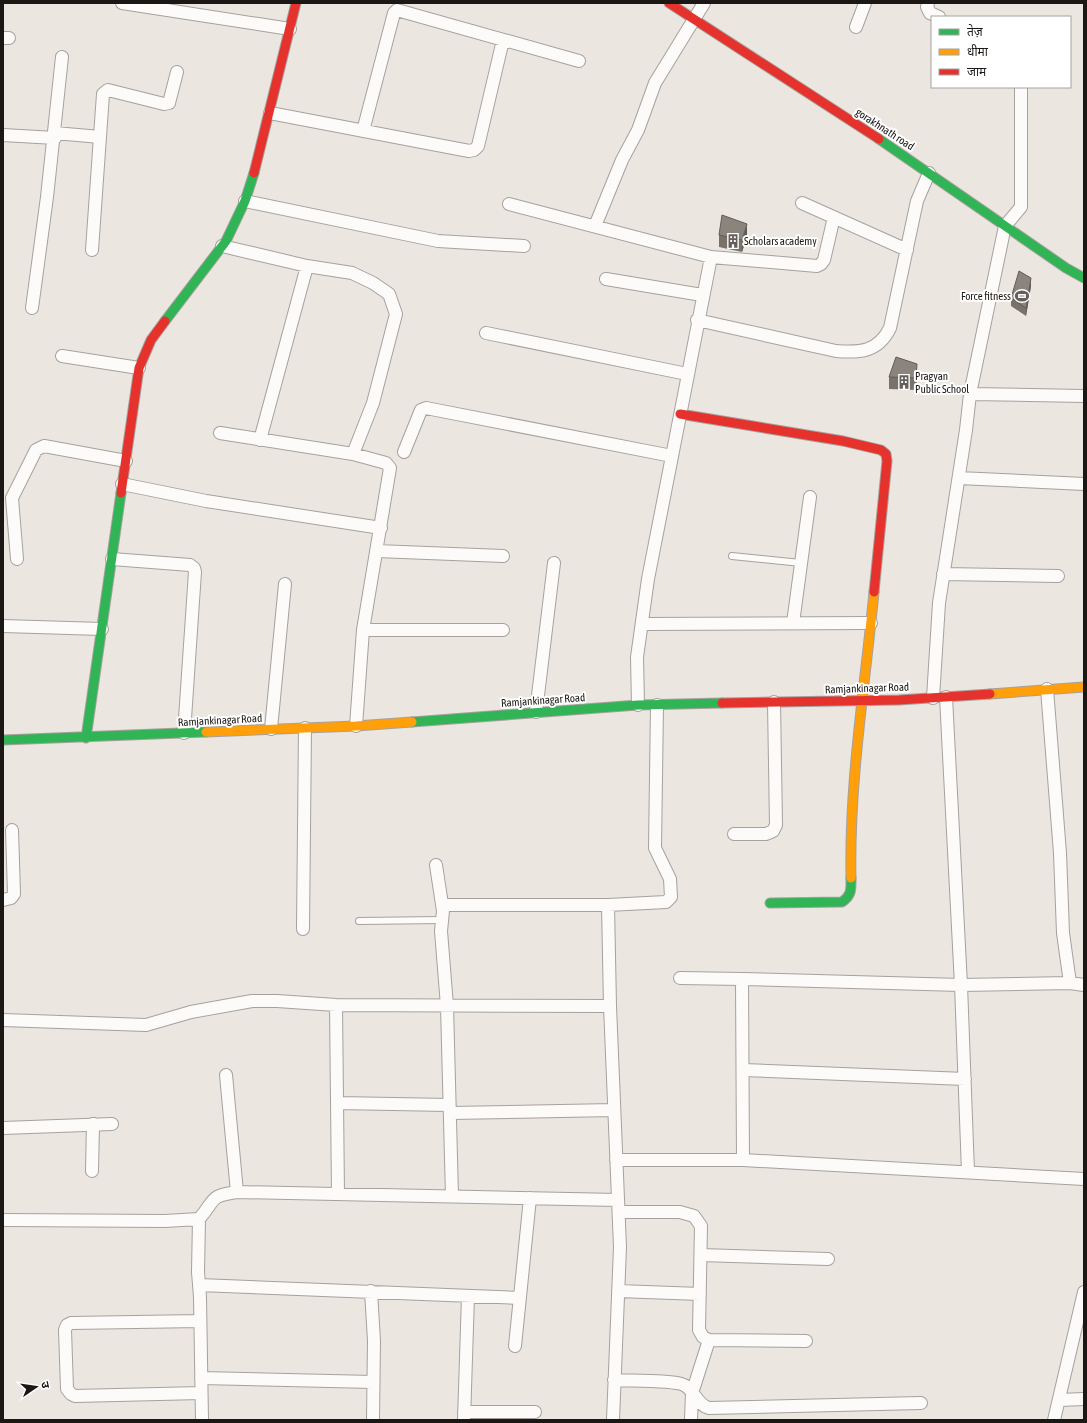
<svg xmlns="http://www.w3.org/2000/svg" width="1087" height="1423" font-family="'Asap Condensed','Noto Sans Devanagari',sans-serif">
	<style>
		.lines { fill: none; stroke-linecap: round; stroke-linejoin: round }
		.lane-casing { stroke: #a6a19e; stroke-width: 8 }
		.street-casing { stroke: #a6a19e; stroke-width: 14 }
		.fast-casing { stroke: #a6a19e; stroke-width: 11 }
		.slow-casing { stroke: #a6a19e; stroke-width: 11 }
		.jam-casing { stroke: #a6a19e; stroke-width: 11 }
		.lane { stroke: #fcfbfa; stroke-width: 6 }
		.street { stroke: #fcfbfa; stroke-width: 12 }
		.fast { stroke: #30b455; stroke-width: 9 }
		.slow { stroke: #ff9f0a; stroke-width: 9 }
		.jam { stroke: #e5322d; stroke-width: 9 }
		.wall { fill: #78726b }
		.shaded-wall { fill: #615c57 }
		.building { fill: #8b847c; stroke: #615c57 }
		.labels { text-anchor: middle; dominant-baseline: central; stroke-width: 4; stroke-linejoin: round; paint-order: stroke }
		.street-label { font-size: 11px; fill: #1b1714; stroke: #fff }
		.poi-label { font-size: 11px; fill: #1b1714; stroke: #fff; text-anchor: start }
	</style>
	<rect width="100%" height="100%" fill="#ece6e1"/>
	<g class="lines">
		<defs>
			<path id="lane" d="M732 556 801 563
				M359 921 442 920"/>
			<path id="street" d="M122 3 290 29
				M928 3 927 7 930 13 939 17
				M856 27 865 3
				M3 38H9
				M270 113 469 151 474 150 478 146 503 40
				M363 131 394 13 397 10 579 61
				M55 133 100 137
				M3 135 55 138
				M245 201 438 241 524 246
				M802 203 907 250
				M509 204 711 257 817 266 821 264 824 260 834 217
				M595 226 622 160 638 130 655 83 704 3
				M222 246 307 266 352 273 373 283 389 294 396 314 373 403 353 454
				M92 250 103 94 108 90 164 104 169 103 177 72
				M606 279 702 295
				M32 308 47 197 62 57
				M697 320 836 351C860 353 878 352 890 328L917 201 929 173
				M486 333 687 374
				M62 356 139 368
				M970 394 1084 396
				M220 433 353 454 386 463 390 468 363 630 356 726
				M260 440 307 266
				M404 452 421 410 426 408 672 456
				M959 478 1084 484
				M122 484 206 501 381 528
				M377 551 503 556
				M17 559 12 498 36 450 44 446 126 461
				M112 559 190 565 194 568 195 572 184 733
				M943 574 1058 576
				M793 623 810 497
				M642 624 871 623
				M3 626 102 629
				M363 630H503
				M1047 689 1060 853 1063 933 1070 983
				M946 697 961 985 968 1172
				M933 698 939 603 966 430 970 394 1005 226 1021 207V87
				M638 705 637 657 648 579 711 257
				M536 712 554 563
				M271 729 285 584
				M734 834H766L773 831 776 825 774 702
				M436 865 443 911 441 931 447 1006 452 1196
				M3 900 11 898 14 894 12 830
				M442 905H608L666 902 671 897 670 879 655 848 657 705
				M608 905 610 1006 620 1247 613 1420
				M303 929 305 728
				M680 978 742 979
				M336 1005 338 1194
				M3 1020 146 1025 191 1012 252 1001H277L336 1005 610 1006
				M743 1070 965 1079
				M226 1075 237 1192
				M337 1103 449 1105
				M450 1113 614 1110
				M3 1128 112 1124
				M616 1160H743L1084 1179
				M743 1160 742 979 961 985 1070 983 1084 985
				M92 1171 93 1124
				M619 1212H680L694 1216 701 1226 699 1330 703 1337 709 1340 806 1341
				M199 1219 198 1272 200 1297 202 1420
				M3 1220 165 1221 199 1219C216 1200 208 1196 237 1192L618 1200
				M701 1255 828 1259
				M199 1285 520 1298
				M371 1291 374 1341 373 1420
				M618 1291 700 1294
				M200 1321 71 1323 67 1325 65 1330 67 1389 71 1394 75 1396 201 1393
				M515 1346 530 1198
				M201 1378 373 1382
				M614 1380C628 1381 674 1380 684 1385 695 1391 697 1405 709 1408L921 1403
				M694 1387 709 1340
				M1059 1400 1084 1399
				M464 1412H535
				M464 1420 468 1296
				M691 1420 692 1392
				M1054 1420 1084 1292"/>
			<path id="fast" d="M879 139 1066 268 1084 278
				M165 321 226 241 245 201 254 173
				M412 722 638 705 722 703
				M86 738 121 493
				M3 740 206 732
				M770 903 842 902C852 895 851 889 851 878"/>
			<path id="slow" d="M990 694 1084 687
				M206 732 356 726 412 722
				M851 878C849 782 865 687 874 592"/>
			<path id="jam" d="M669 3 879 139
				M254 173 296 3
				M680 414 843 441 881 450 886 454 887 461 874 592
				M121 493 139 368 151 340 165 321
				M722 703 899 700 990 694"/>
		</defs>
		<use href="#lane" class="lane-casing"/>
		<use href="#street" class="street-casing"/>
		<use href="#fast" class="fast-casing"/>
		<use href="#slow" class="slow-casing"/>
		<use href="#jam" class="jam-casing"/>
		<use href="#lane" class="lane"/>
		<use href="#street" class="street"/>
		<use href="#fast" class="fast"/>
		<use href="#slow" class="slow"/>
		<use href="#jam" class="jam"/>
	</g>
	<path class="wall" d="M719 235 747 236 742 252 719 247Z
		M1031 286 1026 316 1011 306V298Z
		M917 376 916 390 889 389V377Z"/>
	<path class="shaded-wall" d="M747 224V236L742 252V240Z
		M1031 278V286L1026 316V308Z
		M917 364V376L916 390V378Z"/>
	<path class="building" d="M722 215 747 224 742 240 719 235Z
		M1019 271 1031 278 1026 308 1011 298Z
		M896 357 917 364 916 378 889 377Z"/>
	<defs>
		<symbol id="building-bare" viewBox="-9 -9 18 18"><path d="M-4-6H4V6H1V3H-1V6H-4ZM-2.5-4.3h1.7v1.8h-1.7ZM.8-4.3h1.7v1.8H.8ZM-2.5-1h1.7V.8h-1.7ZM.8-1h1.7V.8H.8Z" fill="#645f5c" stroke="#fff" stroke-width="2.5" paint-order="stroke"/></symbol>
		<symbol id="stadium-bare" viewBox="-9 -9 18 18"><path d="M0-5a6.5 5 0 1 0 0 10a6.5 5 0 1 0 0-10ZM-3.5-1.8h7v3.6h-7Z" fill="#645f5c" stroke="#fff" stroke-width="2.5" paint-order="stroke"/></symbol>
	</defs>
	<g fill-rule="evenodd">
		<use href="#building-bare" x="723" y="231" width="20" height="20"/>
		<use href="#stadium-bare" x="1012" y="286" width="20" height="20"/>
		<use href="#building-bare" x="894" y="372" width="20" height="20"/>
	</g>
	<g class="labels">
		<g class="street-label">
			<text transform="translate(885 129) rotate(33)">gorakhnath road</text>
			<text transform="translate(867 688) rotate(-2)">Ramjankinagar Road</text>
			<text transform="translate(543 700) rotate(-4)">Ramjankinagar Road</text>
			<text transform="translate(220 720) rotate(-3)">Ramjankinagar Road</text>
		</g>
		<g class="poi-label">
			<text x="744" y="241">Scholars academy</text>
			<text x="1011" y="296" text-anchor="end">Force fitness</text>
			<text x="915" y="376">Pragyan<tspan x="915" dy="13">Public School</tspan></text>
		</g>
	</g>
	<rect width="1087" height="1423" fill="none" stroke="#1b1714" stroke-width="8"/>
	<rect x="931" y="16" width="140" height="72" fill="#ffffff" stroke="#a4a2a1"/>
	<rect x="939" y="29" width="20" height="6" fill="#30b455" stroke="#a4a2a1"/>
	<text x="967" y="36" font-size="12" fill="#1b1714">तेज़</text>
	<rect x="939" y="49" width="20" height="6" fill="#ff9f0a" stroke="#a4a2a1"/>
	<text x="967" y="56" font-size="12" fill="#1b1714">धीमा</text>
	<rect x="939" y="69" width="20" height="6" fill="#e5322d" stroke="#a4a2a1"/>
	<text x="967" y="76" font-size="12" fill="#1b1714">जाम</text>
	<g transform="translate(36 1387) rotate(77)" stroke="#ffffff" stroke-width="3" paint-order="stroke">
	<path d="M0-3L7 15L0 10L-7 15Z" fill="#1b1714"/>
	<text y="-6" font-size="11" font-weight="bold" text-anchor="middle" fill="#1b1714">उ</text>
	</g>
</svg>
